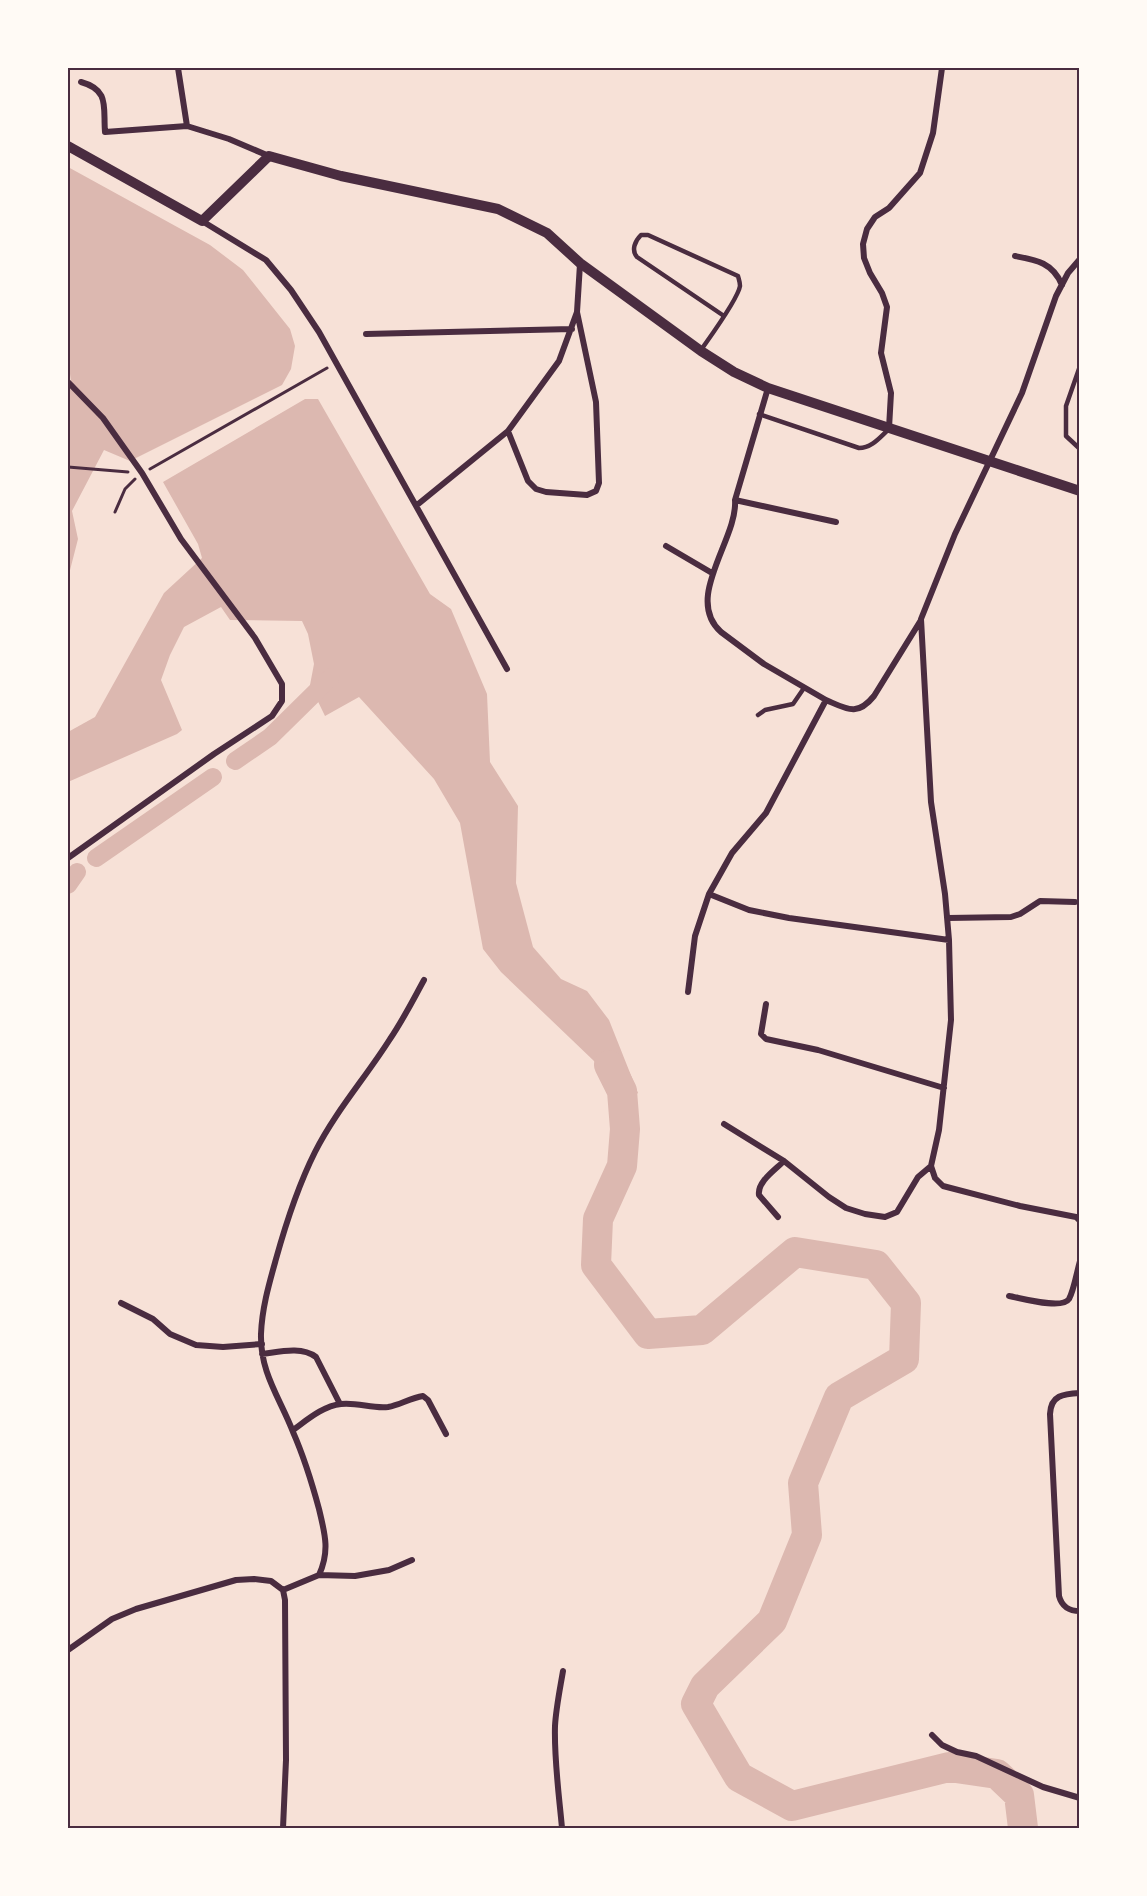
<svg xmlns="http://www.w3.org/2000/svg" width="1147" height="1896" font-family="'PT Sans',sans-serif">
	<style>
		.water { fill: #dcb8b0 }
		.lines { fill: none; stroke-linecap: round; stroke-linejoin: round }
		.canal { stroke: #dcb8b0; stroke-width: 18 }
		.river { stroke: #dcb8b0; stroke-width: 30 }
		.path { stroke: #4a2c40; stroke-width: 3 }
		.service { stroke: #4a2c40; stroke-width: 4.5 }
		.minor { stroke: #4a2c40; stroke-width: 6 }
		.tertiary { stroke: #4a2c40; stroke-width: 10 }
		.neatline { fill: none; stroke: #4a2c40; stroke-width: 2 }
	</style>
	<rect width="100%" height="100%" fill="#f7e1d7"/>
	<path class="water" d="M68 167 210 245 243 270 290 329 295 346 291 369 282 385 130 461 104 450 72 511 78 539 68 578V388L71 382 68 358Z
		M305 399H318L430 594 451 609 487 694 490 762 518 806 516 883 533 947 561 979 587 991 609 1020 638 1093 613 1111 607 1085 594 1061 501 972 483 949 460 823 434 779 359 697 325 716 310 685 314 664 308 634 302 621 230 620 221 607 184 627 170 655 161 680 182 730 177 734 68 782V732L95 717 164 593 202 558 198 544 163 482Z"/>
	<g class="lines">
		<path class="canal" d="M235 761 270 737 331 677
			M96 858 213 777
			M68 885 77 872"/>
		<path class="river" d="M609 1065 622 1091 625 1129 622 1166 598 1219 596 1265 648 1334 702 1330 795 1252 876 1265 906 1303 904 1359 839 1397 803 1483 807 1535 772 1621 705 1686 696 1704 739 1777 792 1806 949 1767 997 1774 1019 1795 1023 1828"/>
		<path class="path" d="M68 467 128 472
			M150 469 327 368
			M115 512 125 489 135 479"/>
		<path class="service" d="M701 350C710 337 738 299 740 286 740 282 739 280 738 276L648 235H641C635 241 631 250 637 257L724 316
			M1080 366 1066 406V436L1080 449
			M759 414 859 448C872 448 880 437 889 429
			M758 715 765 710 793 704 804 688"/>
		<path class="minor" d="M178 68 187 126
			M81 82C110 90 103 107 105 132L187 126 229 139 269 156
			M202 221 266 260 291 290 319 332 507 669
			M1015 256C1037 260 1053 263 1062 285
			M1080 259 1068 273 1056 296 1022 393 955 534 921 619 931 802 945 894 949 940 951 1020 939 1130 931 1166 935 1178 943 1186 1020 1206 1076 1217 1080 1221
			M366 334 572 329
			M68 382 103 418 142 473 181 539 255 638 282 684V701L272 716 214 754 68 858
			M768 388 735 500C738 539 683 598 721 632L764 664 826 700
			M889 428 891 393 881 353 887 307 882 293 870 273 864 258 863 244 867 229 875 217 889 208 920 173 933 133 942 68
			M508 431 528 481 536 489 546 492 587 495 596 491 599 483 596 402 577 312
			M735 500 836 522
			M417 505 508 431 559 361 577 312 580 264
			M666 546 712 573
			M709 894 749 910 789 918 949 940
			M948 918 1011 917 1020 914 1040 901 1075 902
			M688 992 695 936 709 894 732 853 766 813 826 700C847 709 857 717 874 696L921 620
			M766 1004 761 1034 766 1039 818 1050 944 1088
			M724 1124 784 1161 829 1197 846 1208 865 1214 885 1217 897 1212 918 1177 931 1166
			M778 1217 759 1195C757 1182 775 1170 784 1161
			M1009 1296C1021 1298 1062 1310 1069 1299 1074 1290 1077 1271 1080 1261
			M121 1303 153 1319 170 1334 196 1345 223 1347 262 1344
			M262 1354C279 1352 301 1346 316 1357L340 1404
			M1080 1393C1063 1394 1051 1395 1050 1414L1059 1596C1062 1607 1069 1611 1080 1611
			M293 1430C307 1420 323 1406 341 1404 357 1402 373 1409 388 1407 400 1405 410 1398 423 1396L428 1400 446 1434
			M319 1575 355 1576 389 1570 412 1560
			M283 1590 319 1575C330 1551 325 1534 319 1509 312 1483 304 1457 293 1432 280 1398 260 1373 261 1334 262 1308 269 1284 276 1259 286 1223 298 1186 315 1152 335 1112 366 1077 390 1039 403 1020 413 1000 424 980
			M68 1650 112 1619 136 1609 236 1580 254 1579 271 1581 283 1590 285 1600 286 1760 283 1828
			M932 1735 942 1745 957 1752 976 1756 1043 1787 1080 1798
			M562 1828C559 1795 554 1760 555 1726 556 1708 560 1689 563 1671"/>
		<path class="tertiary" d="M68 146 202 221 269 156 341 176 498 209 547 233 580 263 701 351 734 372 768 388 1080 491"/>
	</g>
	<rect width="1147" height="1896" fill="none" stroke="#fffaf5" stroke-width="138"/>
	<rect x="69" y="69" width="1009" height="1758" class="neatline"/>
</svg>
